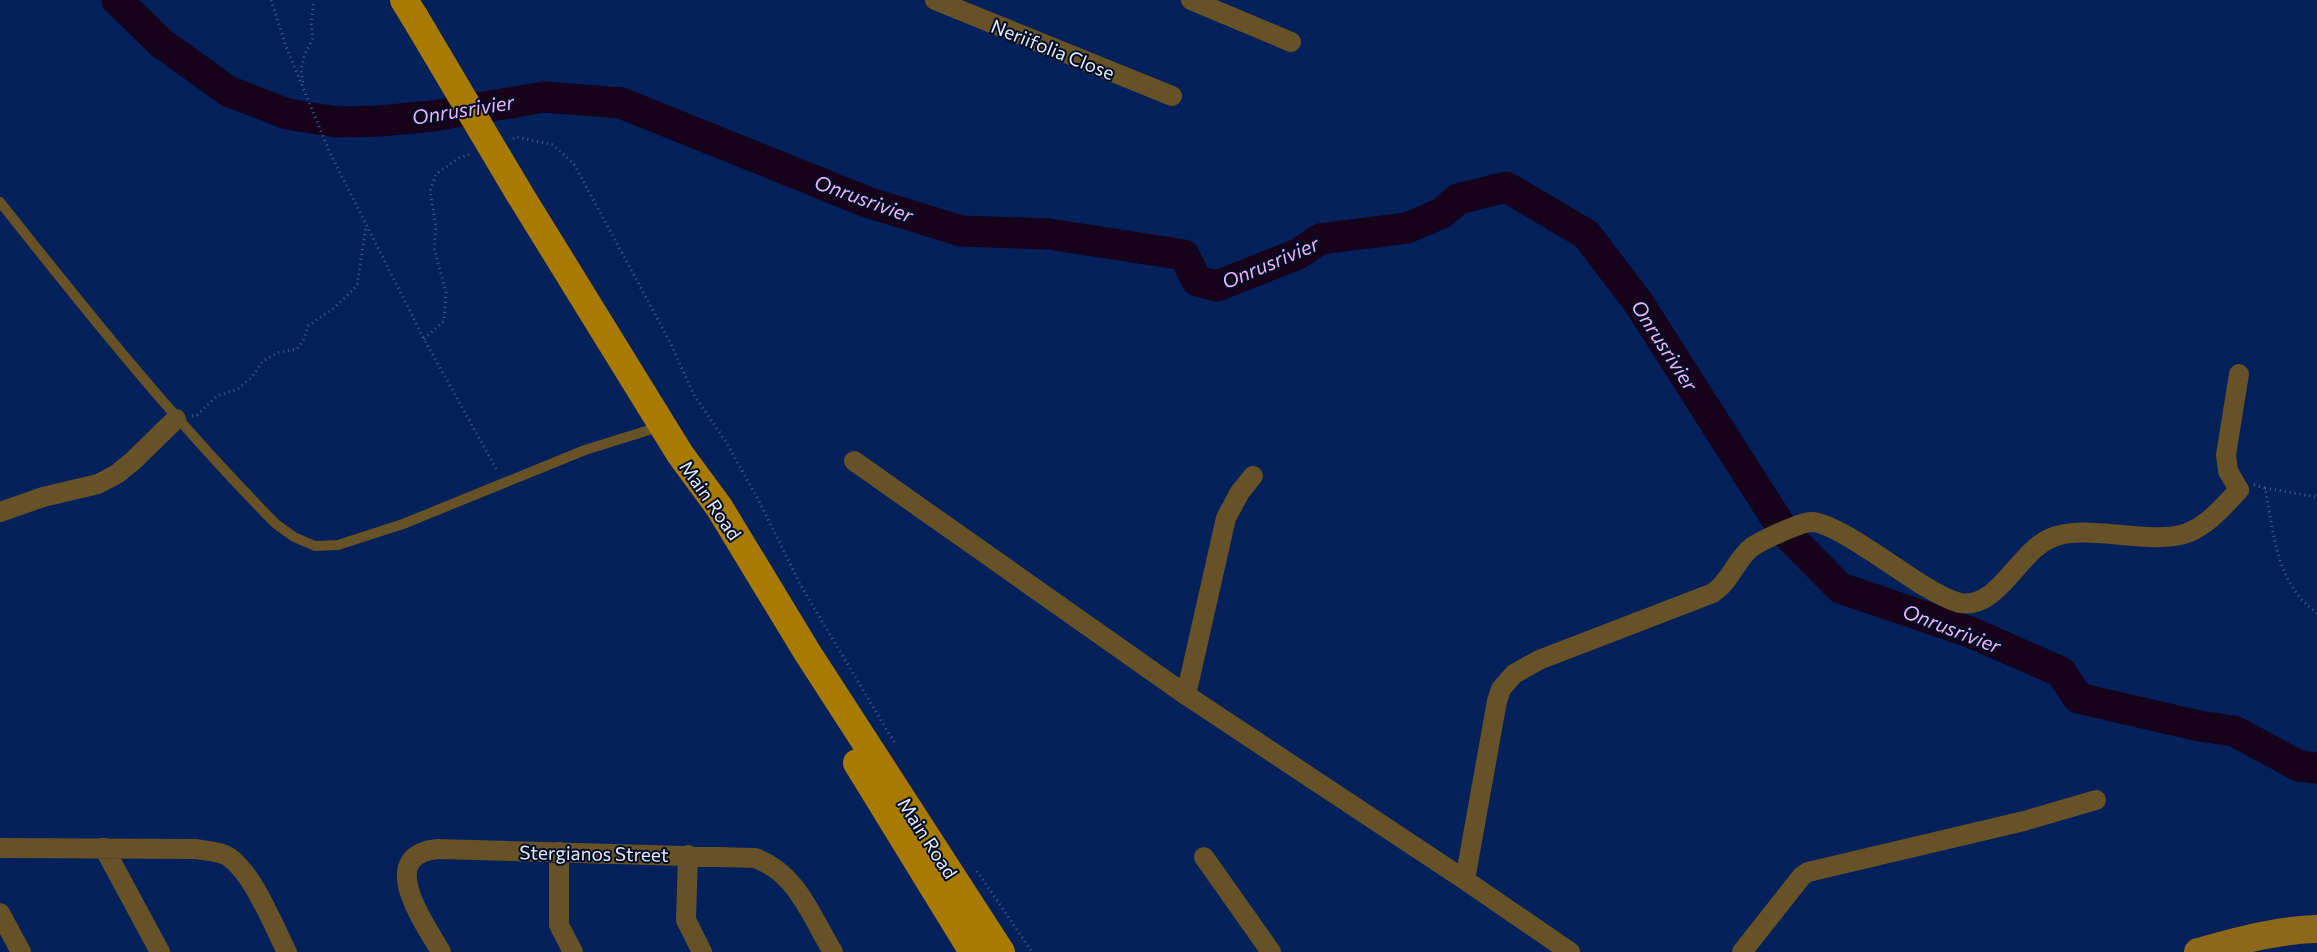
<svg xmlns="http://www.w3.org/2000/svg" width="2317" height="952" font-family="Commissioner,sans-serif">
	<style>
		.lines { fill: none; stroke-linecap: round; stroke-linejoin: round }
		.river { stroke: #16021a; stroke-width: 31 }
		.path { stroke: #455d89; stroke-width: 3; stroke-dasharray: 1 4; stroke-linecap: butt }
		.service { stroke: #675126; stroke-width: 10 }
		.minor { stroke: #675126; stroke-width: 20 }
		.secondary { stroke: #8d681b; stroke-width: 28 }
		.primary { stroke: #a97a00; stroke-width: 28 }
		.primary-bridge { stroke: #a97a00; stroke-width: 28 }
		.labels { text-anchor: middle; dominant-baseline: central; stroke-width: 4; stroke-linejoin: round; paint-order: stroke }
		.street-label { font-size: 19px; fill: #e2ebf9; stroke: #020d25 }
		.water-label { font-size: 20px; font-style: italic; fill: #ecb4f6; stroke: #020d25 }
	</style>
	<rect width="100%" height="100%" fill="#022059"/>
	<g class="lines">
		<path class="river" d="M117 0 160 42 228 91 287 114 337 122 380 121 433 116 544 97 621 103 867 202 961 231 1049 234 1184 255 1197 281 1217 286 1298 254 1320 239 1407 228 1442 213 1458 199 1506 187 1586 234 1638 302 1784 531 1840 588 1970 632 2061 672 2078 698 2199 726 2234 731 2299 766 2317 768"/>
		<path class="path" d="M271 0 287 49 330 153 424 339 498 472
			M303 82 301 70 304 56 313 38 311 22 314 0
			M513 139 517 137 553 145 574 164 669 340 694 395 726 442 759 501 801 586 894 742
			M424 339 444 321 446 292 434 248 436 227 430 191 436 174 459 158 471 154
			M192 416 197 415 217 396 238 389 251 378 263 361 279 352 297 349 303 341 308 326 334 308 357 286 366 226
			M2254 485 2265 488C2274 534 2276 584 2317 613
			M2265 488 2317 497
			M977 871 1032 952"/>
		<path class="service" d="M0 202C88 313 176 423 276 524L294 537 315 546 338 545 403 524 585 450 662 426"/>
		<path class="minor" d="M935 0 1172 96
			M1191 0 1291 42
			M854 461 1186 695
			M1253 476 1240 492 1226 518 1186 695 1465 880 1570 952
			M0 512 43 497 98 484 117 474 134 460 176 419
			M0 848 196 849C206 851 220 851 229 857 254 875 273 925 287 952
			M104 848 160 952
			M559 852V925L573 952
			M688 855 686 920 702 952
			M1204 857 1271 952
			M1465 880 1497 701 1501 689 1514 674 1539 660 1713 593C1731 581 1736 559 1752 547 1763 540 1798 523 1811 522 1834 521 1901 573 1926 587 1936 593 1948 600 1960 603 1997 610 2019 552 2049 539 2062 532 2082 532 2097 533 2122 534 2164 542 2187 533 2207 526 2225 505 2239 490L2228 471 2226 455 2239 374
			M0 913 21 952
			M441 952C426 925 374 855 438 849L755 858C797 873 811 916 833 952
			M1742 952 1802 876 1808 872 2024 821 2096 800"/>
		<path class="secondary" d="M2198 952C2238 941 2276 930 2317 929"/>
		<path class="primary" d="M404 0 414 16
			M519 193 680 454 719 507 807 652 1001 952
			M857 763 973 952"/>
		<path class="primary-bridge" d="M414 16 519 193"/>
	</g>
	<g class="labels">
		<g class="street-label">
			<text transform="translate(1053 49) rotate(22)">Neriifolia Close</text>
			<text transform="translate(711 500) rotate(55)">Main Road</text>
			<text transform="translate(928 838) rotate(57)">Main Road</text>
			<text transform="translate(594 853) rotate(1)">Stergianos Street</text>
		</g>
		<g class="water-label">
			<text transform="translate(463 109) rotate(-9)">Onrusrivier</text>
			<text transform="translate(864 198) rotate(20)">Onrusrivier</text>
			<text transform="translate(1270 262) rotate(-23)">Onrusrivier</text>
			<text transform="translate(1665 345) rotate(57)">Onrusrivier</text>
			<text transform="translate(1952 628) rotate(21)">Onrusrivier</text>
		</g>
	</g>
</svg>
